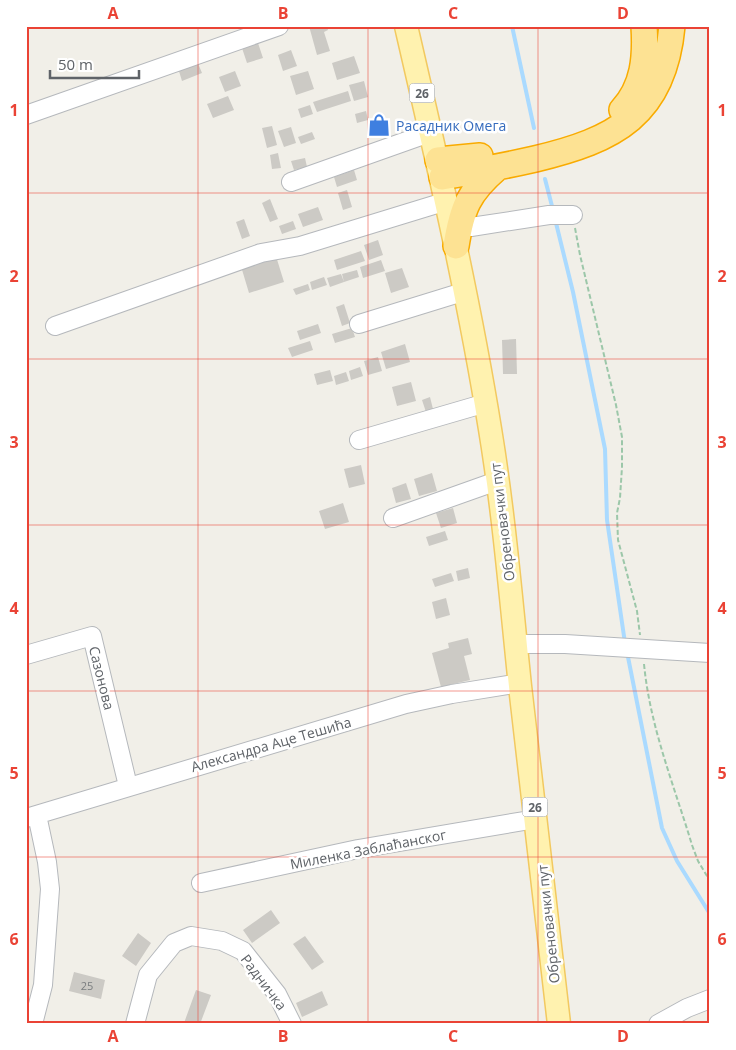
<svg xmlns="http://www.w3.org/2000/svg" width="736" height="1050" font-family="'Open Sans',sans-serif">
	<style>
		.lines { fill: none; stroke-linecap: round; stroke-linejoin: round }
		.stream { stroke: #aadaff; stroke-width: 4 }
		.building { fill: #cccac5 }
		.minor-casing { stroke: #b5b8bc; stroke-width: 20 }
		.major-casing { stroke: #f2c960; stroke-width: 25 }
		.highway-casing { stroke: #f9ab00; stroke-width: 28 }
		.path { stroke: #9cc7a9; stroke-width: 2; stroke-dasharray: 5 2.5; stroke-linecap: butt }
		.minor { stroke: #fff; stroke-width: 18 }
		.major { stroke: #fff2af; stroke-width: 22 }
		.highway { stroke: #fde293; stroke-width: 25 }
		.grid { fill: none; stroke: #ea4335; stroke-width: 1; stroke-opacity: 0.55 }
		.labels { text-anchor: middle; dominant-baseline: central; stroke-width: 5; stroke-linejoin: round; paint-order: stroke }
		.number-label { font-size: 11px; fill: #7a7d7f }
		.shield { fill: #fff; stroke: #8f9295; stroke-width: 1 }
		.shield-label { font-size: 12px; font-weight: bold; fill: #5f6368 }
		.shop-label { font-size: 14px; fill: #366cbe; stroke: #fff; text-anchor: start }
		.street-label { font-size: 14px; fill: #5f6368; stroke: #fff }
		.neatline { fill: none; stroke: #ea4335; stroke-width: 2 }
		.grid-label { font-size: 16px; text-anchor: middle; font-weight: bold; fill: #ea4335 }
	</style>
	<rect width="100%" height="100%" fill="#f1efe8"/>
	<g class="lines">
		<path class="stream" d="M512 26 534 128
			M545 179 553 210
			M555 219 573 292 605 449 607 520 625 643
			M627 652 662 828 677 861 710 914"/>
	</g>
	<path class="building" d="M309 26H327L328 30 324 32 330 51 317 55Z
		M258 43 263 58 247 63 242 48Z
		M291 50 297 66 283 71 278 55Z
		M354 56 360 73 337 80 332 63Z
		M197 61 202 73 182 81 178 68Z
		M235 71 241 86 225 92 219 77Z
		M308 71 314 89 296 95 290 76Z
		M364 81 368 97 354 101 349 85Z
		M348 91 351 101 317 112 313 102Z
		M228 96 234 110 213 118 207 104Z
		M310 105 313 114 301 118 298 109Z
		M366 111 368 120 357 123 355 114Z
		M272 126 277 145 267 148 262 128Z
		M291 127 296 143 284 147 278 131Z
		M312 132 315 139 301 144 298 137Z
		M278 153 281 168 272 169 270 155Z
		M305 158 307 167 294 170 291 161Z
		M354 170 357 180 337 187 334 177Z
		M347 190 352 207 343 210 338 193Z
		M270 199 278 219 270 222 262 203Z
		M318 207 323 220 303 227 298 214Z
		M244 219 250 236 242 239 236 222Z
		M293 221 296 229 282 234 279 226Z
		M378 240 383 255 369 260 364 245Z
		M361 251 365 261 337 270 334 260Z
		M275 253 284 282 249 293 240 263Z
		M381 260 385 271 363 278 360 267Z
		M402 268 409 287 391 293 385 273Z
		M357 270 359 277 344 282 342 274Z
		M341 274 344 282 330 287 327 278Z
		M324 277 327 285 312 290 310 282Z
		M308 284 310 290 296 295 293 289Z
		M344 304 350 323 342 326 336 307Z
		M318 324 321 333 300 340 297 331Z
		M352 328 355 337 335 343 332 334Z
		M516 339 517 374H503L502 340Z
		M310 341 313 350 292 357 288 348Z
		M405 344 410 362 386 369 381 352Z
		M378 357 382 371 368 375 364 361Z
		M360 367 363 376 351 380 349 371Z
		M330 370 333 381 317 385 314 374Z
		M346 372 349 381 336 385 334 376Z
		M411 382 416 401 397 406 392 387Z
		M430 397 434 413 427 415 422 400Z
		M361 465 365 484 349 488 344 469Z
		M432 473 437 491 419 496 414 479Z
		M406 483 411 499 396 503 392 488Z
		M343 503 349 522 325 529 319 511Z
		M453 508 457 523 441 528 436 513Z
		M445 531 448 540 429 546 426 537Z
		M468 568 470 578 458 581 456 571Z
		M451 573 454 581 435 587 432 579Z
		M446 598 450 615 436 619 432 602Z
		M468 638 472 654 464 656 470 680 441 687 432 653 449 648 448 643Z
		M271 910 280 923 252 943 243 930Z
		M138 933 151 943 136 966 122 956Z
		M305 936 324 962 312 970 293 944Z
		M74 972 105 980 101 999 69 991Z
		M196 990 211 995 200 1024H186L184 1023Z
		M322 991 328 1005 302 1017 296 1003Z"/>
	<g class="lines">
		<defs>
			<path id="minor" d="M26 115 279 26
				M291 182 432 132
				M460 225 471 227 549 215H573
				M359 324 466 291
				M55 326 261 253 300 246 447 201
				M359 440 486 403
				M393 518 497 481
				M516 644H565L710 653
				M26 655 92 636 128 786
				M26 818 406 704 452 694 520 683
				M201 883 358 849 536 819
				M33 1024 43 985 50 889 47 862 37 815
				M135 1024 148 975 174 943 191 936 222 941 243 951 277 994 292 1024
				M658 1024 687 1008 710 999"/>
			<path id="major" d="M406 26C437 160 468 293 490 429 504 514 511 600 520 686 533 798 546 911 559 1024"/>
			<path id="highway" d="M622 110C644 86 646 57 644 26
				M438 160 480 156
				M442 177C473 172 504 166 535 159 615 140 664 115 672 26
				M456 246C462 208 468 193 497 168"/>
		</defs>
		<use href="#minor" class="minor-casing"/>
		<use href="#major" class="major-casing"/>
		<use href="#highway" class="highway-casing"/>
		<path class="path" d="M575 228 580 255 616 405 622 437V467L620 498 617 513 618 540 637 611 640 635
			M644 664C650 727 674 785 692 845L698 861 710 881"/>
		<use href="#minor" class="minor"/>
		<use href="#major" class="major"/>
		<use href="#highway" class="highway"/>
	</g>
	<path class="grid" d="M198 26V1024M368 26V1024M538 26V1024M26 193H710M26 359H710M26 525H710M26 691H710M26 857H710"/>
	<defs>
		<symbol id="shop-bare" viewBox="-9 -9 18 18"><path d="M-5-2.5h2.3a2.7 3.5 0 0 1 5.4 0H5L5.5 6h-11ZM-1.5-2.5h3a1.5 2.3 0 0 0-3 0Z" fill="#3f7fe0" stroke="#fff" stroke-width="2.5" paint-order="stroke"/></symbol>
	</defs>
	<g fill-rule="evenodd">
		<use href="#shop-bare" x="363" y="109" width="32" height="32"/>
	</g>
	<g class="labels">
		<g class="number-label">
			<text x="87" y="985">25</text>
		</g>
		<g class="shield">
			<rect x="409.5" y="83.5" width="25" height="19" rx="4"/>
			<rect x="522.5" y="797.5" width="25" height="19" rx="4"/>
		</g>
		<g class="shield-label">
			<text x="422" y="93">26</text>
			<text x="535" y="807">26</text>
		</g>
		<g class="shop-label">
			<text x="396" y="125">Расадник Омега</text>
		</g>
		<g class="street-label">
			<text transform="translate(502 522) rotate(-97)">Обреновачки пут</text>
			<text transform="translate(102 678) rotate(76)">Сазонова</text>
			<text transform="translate(271 744) rotate(-16)">Александра Аце Тешића</text>
			<text transform="translate(368 849) rotate(-11)">Миленка Заблаћанског</text>
			<text transform="translate(548 924) rotate(-96)">Обреновачки пут</text>
			<text transform="translate(264 982) rotate(53)">Радничка</text>
		</g>
	</g>
	<rect width="736" height="1050" fill="none" stroke="#ffffff" stroke-width="55"/>
	<path d="M50 70v8h89v-8" fill="none" stroke="#5f6368" stroke-width="2.5"/>
	<text x="58" y="70" font-size="15" fill="#5f6368" stroke="#ffffff" stroke-width="4" paint-order="stroke">50 m</text>
	<rect x="28" y="28" width="680" height="994" class="neatline"/>
	<g class="grid-label">
		<text x="113" y="19">A</text>
		<text x="283" y="19">B</text>
		<text x="453" y="19">C</text>
		<text x="623" y="19">D</text>
		<text x="14" y="116">1</text>
		<text x="722" y="116">1</text>
		<text x="14" y="282">2</text>
		<text x="722" y="282">2</text>
		<text x="14" y="448">3</text>
		<text x="722" y="448">3</text>
		<text x="14" y="614">4</text>
		<text x="722" y="614">4</text>
		<text x="14" y="779">5</text>
		<text x="722" y="779">5</text>
		<text x="14" y="945">6</text>
		<text x="722" y="945">6</text>
		<text x="113" y="1042">A</text>
		<text x="283" y="1042">B</text>
		<text x="453" y="1042">C</text>
		<text x="623" y="1042">D</text>
	</g>
</svg>
